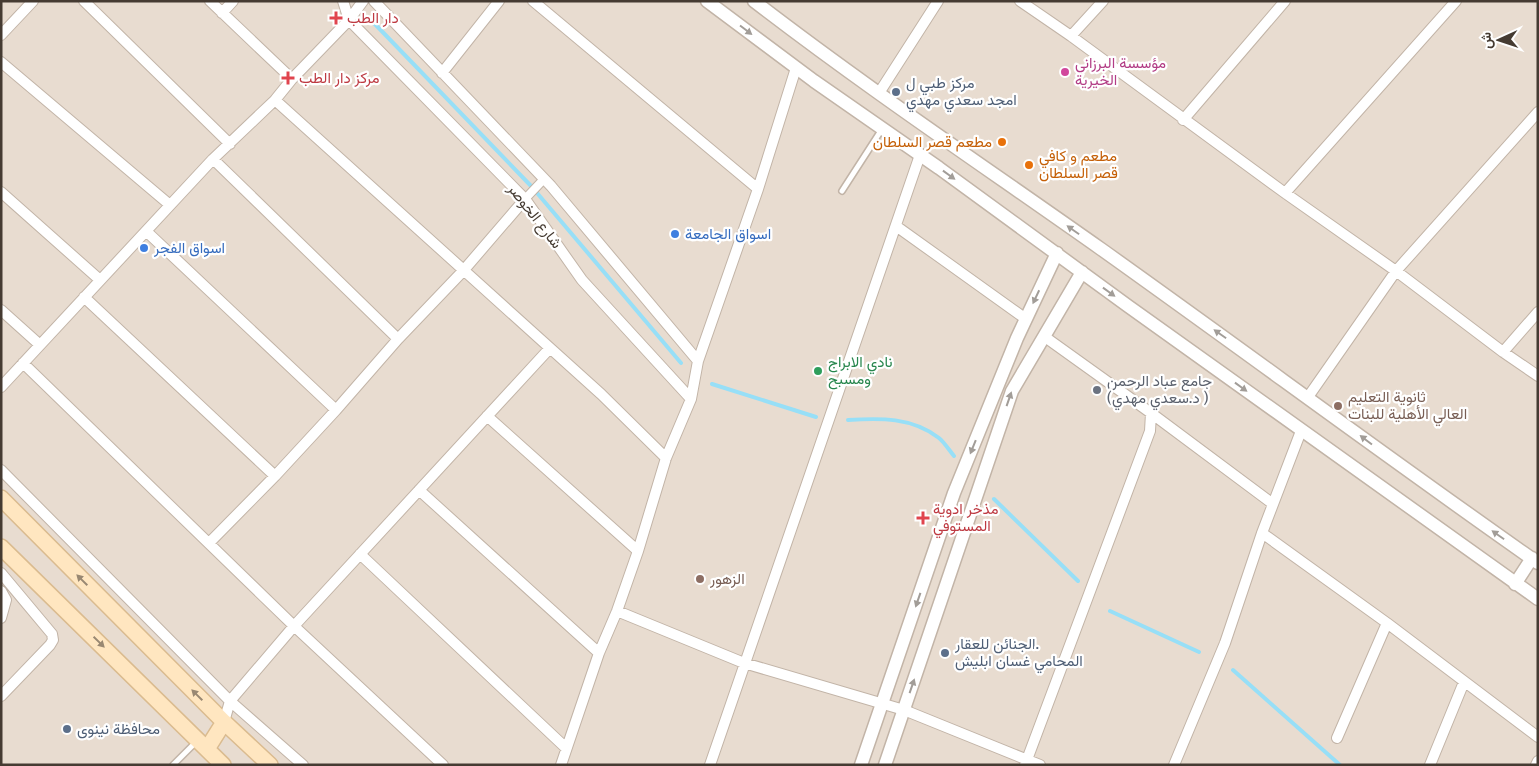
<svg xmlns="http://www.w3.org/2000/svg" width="1539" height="766" font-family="'Fira Sans',Vazirmatn,sans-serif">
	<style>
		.residential { fill: #e8dcd0 }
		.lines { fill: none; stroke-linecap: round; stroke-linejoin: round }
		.stream { stroke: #97dff7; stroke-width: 4 }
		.service-casing { stroke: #c2b4a7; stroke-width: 8 }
		.pedestrian-casing { stroke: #c2b4a7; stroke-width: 10 }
		.minor-casing { stroke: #c2b4a7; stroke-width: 12 }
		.tertiary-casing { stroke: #c2b4a7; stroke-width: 15 }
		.secondary-casing { stroke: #dabb8f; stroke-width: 18 }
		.service { stroke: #fff; stroke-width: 5 }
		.pedestrian { stroke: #fff; stroke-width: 8 }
		.minor { stroke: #fff; stroke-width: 10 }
		.tertiary { stroke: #fff; stroke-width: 12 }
		.secondary { stroke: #ffe6c0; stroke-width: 15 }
		.oneway { fill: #a29d98 }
		.oneway2 { fill: #998872 }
		.health-dot { fill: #e0444e; stroke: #fff; stroke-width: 2 }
		.hotel-dot { fill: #d1479c; stroke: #fff; stroke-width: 2 }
		.service-dot { fill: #5c6f8a; stroke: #fff; stroke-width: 2 }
		.food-dot { fill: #e8710a; stroke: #fff; stroke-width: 2 }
		.shop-dot { fill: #3f7fe0; stroke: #fff; stroke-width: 2 }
		.leisure-dot { fill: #2e9e5b; stroke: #fff; stroke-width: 2 }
		.worship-dot { fill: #6b7280; stroke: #fff; stroke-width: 2 }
		.education-dot { fill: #8d6e63; stroke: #fff; stroke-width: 2 }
		.labels { text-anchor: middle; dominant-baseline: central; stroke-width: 4.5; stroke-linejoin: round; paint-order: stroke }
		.health-label { font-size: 15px; fill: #be3a42; stroke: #fff; text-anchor: start }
		.hotel-label { font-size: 15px; fill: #b23c85; stroke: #fff; text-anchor: start }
		.service-label { font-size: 15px; fill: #4e5e75; stroke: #fff; text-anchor: start }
		.food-label { font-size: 15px; fill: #c56008; stroke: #fff; text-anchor: end }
		.street-label { font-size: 15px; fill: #453b32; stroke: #fff }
		.shop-label { font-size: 15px; fill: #366cbe; stroke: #fff; text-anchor: start }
		.leisure-label { font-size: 15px; fill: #27864d; stroke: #fff; text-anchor: start }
		.worship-label { font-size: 15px; fill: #5b616d; stroke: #fff; text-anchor: start }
		.education-label { font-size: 15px; fill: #785e54; stroke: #fff; text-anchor: start }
	</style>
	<rect width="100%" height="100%" fill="#f3ebe2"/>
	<path class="residential" d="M1 1H1538V765H1Z"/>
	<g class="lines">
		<path class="stream" d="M372 21 532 187 681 363
			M712 384 816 417
			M848 420C880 418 912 417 939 438 944 442 949 450 954 456
			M994 499 1078 581
			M1110 611 1199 652
			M1233 670 1340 765"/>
		<defs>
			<path id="service" d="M842 191 882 129
				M173 765 196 742"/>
			<path id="pedestrian" d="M525 199 544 179"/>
			<path id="minor" d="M84 1 230 144
				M210 1 292 79
				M343 1 349 20 525 199 582 280 691 399
				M374 1 551 186 698 361
				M533 1 758 189
				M1020 1 1071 36 1285 193 1396 271 1503 352 1538 376
				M222 13 233 1
				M1 35 33 1
				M1071 36 1103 1
				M1 62 170 205
				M442 73 499 1
				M879 93 938 1
				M275 100 601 394 666 458
				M1183 120 1285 1
				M213 159 398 339
				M1 192 100 280
				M1285 193 1456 1
				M896 226 1026 319
				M146 231 336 410
				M84 297 275 476
				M1 310 40 345
				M1045 337 1151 413 1273 504
				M1503 352 1538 312
				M23 363 294 626 443 765
				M1 387 213 159 275 100 292 79 349 20 363 1
				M1308 397 1396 271 1538 112
				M487 416 638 551
				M1 470 230 701 303 765
				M419 490 599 653
				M1262 533 1387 623 1538 737
				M209 543 275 476 336 410 398 339 463 271 525 199
				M360 554 566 748
				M1 573 52 634 53 640 50 645 1 696
				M1 591 6 600 1 618
				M617 611 744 663 904 710 1040 765
				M224 722 230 701 294 626 550 348
				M1337 738 1387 623
				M561 765 599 653 617 611 638 551 666 458 691 399 698 361 758 189 796 68
				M710 765 920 155
				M1025 765 1150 431 1151 413
				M1174 765 1225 643 1262 533 1301 431
				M1430 765 1464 682
				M1536 765 1538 761"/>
			<path id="tertiary" d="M707 1 814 81 939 168 1128 306 1538 599
				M754 1C867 88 985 167 1101 249 1247 353 1391 460 1538 563
				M1515 584 1532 558
				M861 765 954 493 1017 338 1057 253
				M885 765 1012 391 1082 272"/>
			<path id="secondary" d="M1 498 224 722 270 765
				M1 547 223 765
				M207 749 224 722"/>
		</defs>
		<use href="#service" class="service-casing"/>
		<use href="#pedestrian" class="pedestrian-casing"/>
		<use href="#minor" class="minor-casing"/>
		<use href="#tertiary" class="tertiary-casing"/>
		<use href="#secondary" class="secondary-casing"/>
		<use href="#service" class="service"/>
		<use href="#pedestrian" class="pedestrian"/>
		<use href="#minor" class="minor"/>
		<use href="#tertiary" class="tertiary"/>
		<use href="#secondary" class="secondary"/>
	</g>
	<defs><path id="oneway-solid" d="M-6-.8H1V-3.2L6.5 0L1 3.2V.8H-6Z" transform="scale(1.25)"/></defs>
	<g class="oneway">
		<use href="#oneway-solid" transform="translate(746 30) rotate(37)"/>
		<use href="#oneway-solid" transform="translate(949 175) rotate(36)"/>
		<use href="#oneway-solid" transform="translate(1073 230) rotate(-145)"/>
		<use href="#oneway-solid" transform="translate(1109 292) rotate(36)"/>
		<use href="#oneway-solid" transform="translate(1036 297) rotate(115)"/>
		<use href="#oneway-solid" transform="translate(1220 334) rotate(-145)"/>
		<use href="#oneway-solid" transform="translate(1241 387) rotate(36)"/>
		<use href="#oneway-solid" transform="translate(1009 399) rotate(-71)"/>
		<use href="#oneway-solid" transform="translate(1366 440) rotate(-143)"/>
		<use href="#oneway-solid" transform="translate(973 447) rotate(112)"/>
		<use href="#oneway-solid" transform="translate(1498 535) rotate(-145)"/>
		<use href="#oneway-solid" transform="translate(918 600) rotate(109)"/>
		<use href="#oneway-solid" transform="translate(912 686) rotate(-71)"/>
	</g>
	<g class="oneway2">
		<use href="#oneway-solid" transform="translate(82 580) rotate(-135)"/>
		<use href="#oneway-solid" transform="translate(99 642) rotate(44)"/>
		<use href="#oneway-solid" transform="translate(197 695) rotate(-135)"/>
	</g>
	<g class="health-dot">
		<path d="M333.5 10.5h5v5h5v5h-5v5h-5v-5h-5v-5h5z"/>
		<path d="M285.5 70.5h5v5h5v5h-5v5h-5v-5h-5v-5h5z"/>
		<path d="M920.5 510.5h5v5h5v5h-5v5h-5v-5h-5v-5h5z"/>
	</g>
	<circle class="hotel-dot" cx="1065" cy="72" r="5"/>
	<g class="service-dot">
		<circle cx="896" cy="92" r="5"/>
		<circle cx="945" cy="653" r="5"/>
		<circle cx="67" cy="729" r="5"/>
	</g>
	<g class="food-dot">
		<circle cx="1002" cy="142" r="5"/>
		<circle cx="1029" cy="165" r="5"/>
	</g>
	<g class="shop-dot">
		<circle cx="675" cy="234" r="5"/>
		<circle cx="144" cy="248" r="5"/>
	</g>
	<circle class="leisure-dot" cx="818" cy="371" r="5"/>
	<circle class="worship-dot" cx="1097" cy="390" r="5"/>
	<g class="education-dot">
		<circle cx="1338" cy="406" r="5"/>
		<circle cx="700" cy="579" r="5"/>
	</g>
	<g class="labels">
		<g class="health-label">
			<text x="347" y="18">دار الطب</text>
			<text x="299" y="78">مركز دار الطب</text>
			<text x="933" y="509">مذخر ادویة<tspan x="933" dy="17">المستوفي</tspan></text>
		</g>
		<g class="hotel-label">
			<text x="1075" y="63">مؤسسة البرزاني<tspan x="1075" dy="17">الخيرية</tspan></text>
		</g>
		<g class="service-label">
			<text x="906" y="83">مركز طبي ل<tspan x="906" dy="17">امجد سعدي مهدي</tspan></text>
			<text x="955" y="644">الجنائن للعقار.<tspan x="955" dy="17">المحامي غسان ابليش</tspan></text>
			<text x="77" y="729">محافظة نينوى</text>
		</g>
		<g class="food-label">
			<text x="992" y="142">مطعم قصر السلطان</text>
			<text x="1039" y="156" text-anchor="start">مطعم و كافي<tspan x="1039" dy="17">قصر السلطان</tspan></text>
		</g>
		<g class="street-label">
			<text transform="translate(535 216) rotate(52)">شارع الخوصر</text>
		</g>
		<g class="shop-label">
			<text x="685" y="234">اسواق الجامعة</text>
			<text x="154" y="248">اسواق الفجر</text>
		</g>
		<g class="leisure-label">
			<text x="828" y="362">نادي الابراج<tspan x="828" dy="17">ومسبح</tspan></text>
		</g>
		<g class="worship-label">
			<text x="1107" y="381">جامع عباد الرحمن<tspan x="1107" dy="17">(د.سعدي مهدي )</tspan></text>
		</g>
		<g class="education-label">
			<text x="1348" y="397">ثانوية التعليم<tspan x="1348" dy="17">العالي الأهلية للبنات</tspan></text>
			<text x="710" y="579">الزهور</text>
		</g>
	</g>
	<rect width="1539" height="766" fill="none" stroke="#453b32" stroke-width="5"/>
	<g transform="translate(1499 40) rotate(267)" stroke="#ffffff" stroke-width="4" paint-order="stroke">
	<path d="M0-4L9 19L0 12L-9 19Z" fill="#453b32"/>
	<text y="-8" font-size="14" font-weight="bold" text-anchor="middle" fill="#453b32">ش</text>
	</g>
</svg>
